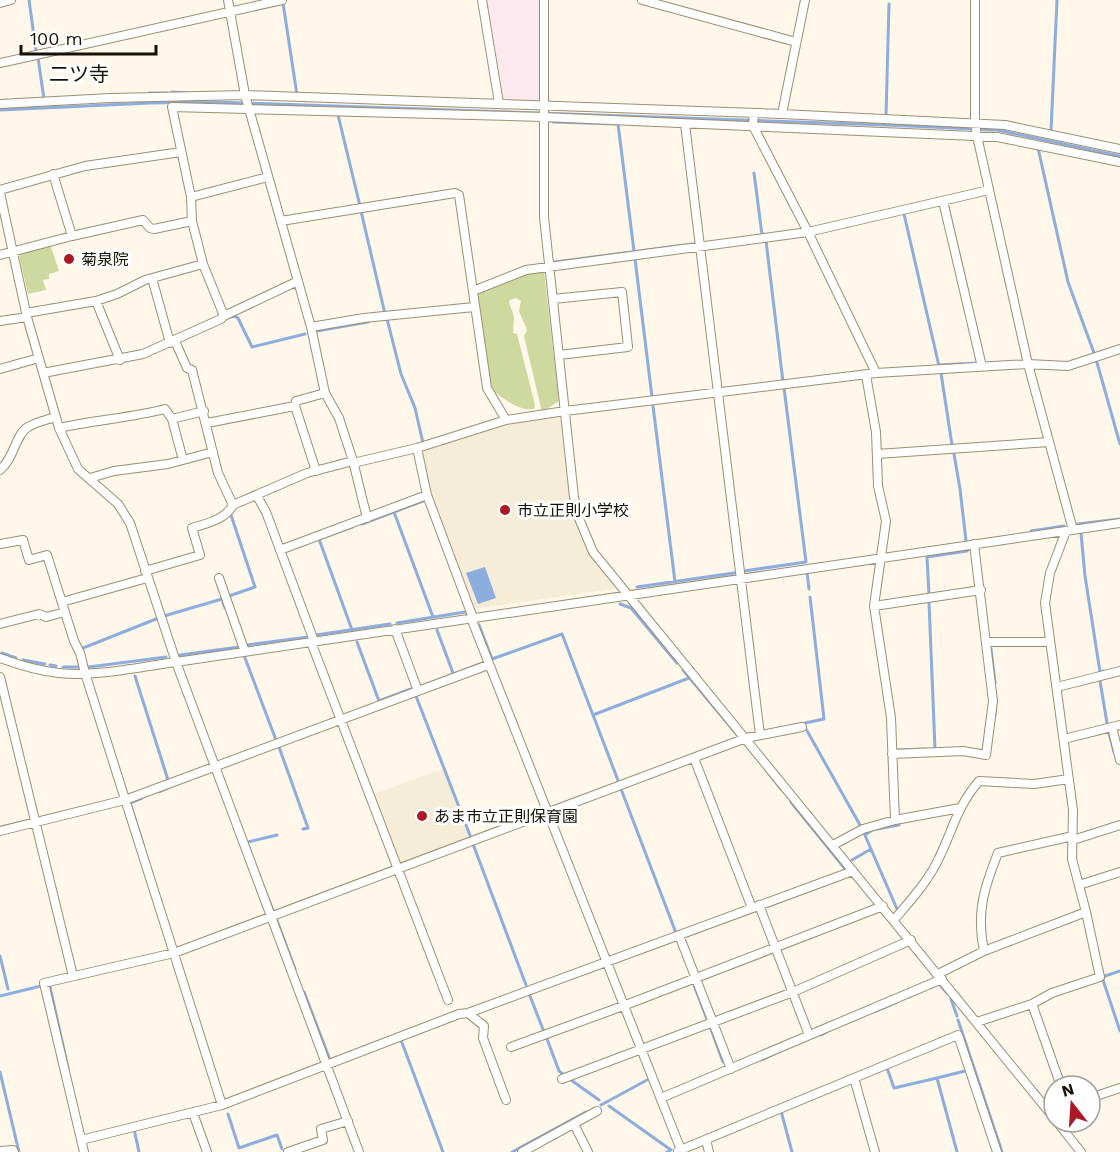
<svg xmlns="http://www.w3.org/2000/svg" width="1120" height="1152" font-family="'Work Sans','Noto Sans JP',sans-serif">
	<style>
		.industrial { fill: #fce8ef }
		.education { fill: #f6edd8 }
		.green { fill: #ced99f }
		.water { fill: #8cadde }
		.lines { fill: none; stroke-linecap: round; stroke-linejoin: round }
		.stream { stroke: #8cadde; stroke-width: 3 }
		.street-casing { stroke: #9d8e70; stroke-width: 10 }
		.street { stroke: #fff; stroke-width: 8 }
		.poi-dot { fill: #ac1825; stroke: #fff; stroke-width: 2 }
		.labels { text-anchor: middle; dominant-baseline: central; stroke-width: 6; stroke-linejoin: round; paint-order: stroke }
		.poi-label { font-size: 16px; fill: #161106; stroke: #fff; text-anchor: start }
		.quarter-label { font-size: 20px; fill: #161106; stroke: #fff }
	</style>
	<rect width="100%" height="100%" fill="#fef7ea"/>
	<path class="industrial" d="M487 0H539V101H504Z"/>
	<path class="education" d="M557 416 562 420 574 515 592 556 616 584 613 589 474 609 431 494 422 452 424 449 491 428Z
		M443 769 470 838 403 864 399 862 374 794Z"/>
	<path class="green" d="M50 244 59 271 49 274V279L43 280 46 290 28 294 19 255 20 252Z
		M544 272 559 401 542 412 524 336 527 330 519 311 521 301 516 298 510 300 509 302 514 317 513 333 517 334 535 405 534 409C520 412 503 398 492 390L478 298V294L527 274Z"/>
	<path class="water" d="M485 567 496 598 478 604 466 573Z"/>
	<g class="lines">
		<path class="stream" d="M29 0 36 51
			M283 3 297 95
			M38 58 44 99
			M172 92 188 93
			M149 93H167
			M0 110 150 103 215 102 886 125 997 130 1120 156
			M338 115 360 206
			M888 116H886L889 4
			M553 122 618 124 634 251
			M1051 131 1057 0
			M1038 148 1068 282 1094 353
			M754 173 762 235 764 234
			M948 207 968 293
			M361 211 385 314
			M904 214 939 366
			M766 241 783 382
			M635 259 652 397
			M555 262 693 244
			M231 317 234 316 238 318 252 347 305 334
			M387 319 401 374 415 408 423 443
			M317 331 368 322
			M1096 359 1120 444
			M939 365 976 363
			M941 373 952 445
			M653 406 675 582
			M954 454 960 489 966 541
			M394 512 433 617
			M362 524 423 501
			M1078 524 1120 519
			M352 527 319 539 352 630
			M1031 531 1064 526
			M1081 533 1085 576 1100 672 1104 671
			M744 571 806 562 784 388
			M807 572 809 589
			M637 587 734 573
			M929 595 927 557 967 551
			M229 596 255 587 231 515
			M929 602 935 749
			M620 604 631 608 677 663
			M164 616 222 599 225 608
			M397 623 465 612
			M479 625 492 659 562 634 619 783
			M437 630 453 673
			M316 635 390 624
			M357 642 379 701 411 689
			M247 645 308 637
			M83 648 156 619
			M991 649 995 683
			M2 653 16 658
			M180 655 239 647
			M245 658 276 740
			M23 660 45 664
			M50 665 56 666
			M63 667H80
			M89 667 166 657
			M683 670 739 737
			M135 676 168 780
			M1100 681 1107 723
			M422 686 483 663
			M416 696 471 838
			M593 715 689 678
			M995 715 996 698
			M805 723 824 719 810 597
			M806 729 860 825
			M1109 733 1114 752
			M279 747 308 828 303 829
			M897 750 925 749
			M767 771 781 789
			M621 789 676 933
			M159 792 168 788
			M142 798 130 803 143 844
			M791 802 846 870
			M864 833 897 909
			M865 835 872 830 899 825
			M248 842 277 835
			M473 844 526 985
			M249 847 252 856
			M852 860 871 849
			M262 883 274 913
			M276 918 295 969
			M0 956 8 989
			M1120 971 1102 977 1120 1031
			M694 985 707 1019
			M50 987 68 1068
			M930 988 939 984 947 993
			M304 992 330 1060 333 1059
			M0 996 41 986
			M530 996 544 1032
			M909 997 925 990
			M951 999 957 1016
			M876 1011 897 1002
			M958 1020 1002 1152
			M711 1029 723 1062
			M821 1035 830 1030
			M547 1039 559 1071 563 1074
			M401 1040 443 1152
			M761 1060 774 1054
			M884 1069 887 1068 894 1088 937 1078 957 1152
			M0 1072 19 1152
			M937 1078 965 1071
			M571 1080 599 1100
			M601 1105 647 1080
			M609 1106 671 1150 667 1152
			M781 1111 792 1152
			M228 1114 239 1148 277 1135 282 1149
			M134 1129 139 1152
			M512 1152 586 1112"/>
		<defs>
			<path id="street" d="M228 0 245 95 311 327 325 393 339 418 353 461 367 518
				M482 0 499 103
				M544 0V217L574 497 578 516 593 552 1054 1118
				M642 0 796 42
				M975 0V123L977 136 1028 364 1073 530
				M0 3 11 0
				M0 63 282 0
				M0 104 110 98 245 95 782 114 1005 125 1120 149
				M754 113 753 126 808 232 876 373
				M782 114 805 0
				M685 124 760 735
				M53 174 72 236
				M0 190 85 166 181 152
				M0 193 27 317 59 428 78 469 118 504 130 523 176 662 359 1152
				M191 197 268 177
				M943 201 982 367
				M281 221 455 193 459 195 487 388 506 420
				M0 255 72 236 143 220 150 228 154 229 192 221
				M152 278 170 343
				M473 291 526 270 808 232 989 190
				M553 299 622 292 628 347 559 355
				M96 301 120 360
				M26 313 96 301 117 294 145 280 203 264
				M224 316 203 264 192 221 191 197 172 107 543 117 997 137 1120 162
				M0 321 27 317
				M311 327 364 318 474 307
				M175 341 187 368 192 370 218 473 233 505 307 473 353 461
				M0 369 39 358
				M43 373 143 354 221 319 224 316 298 281
				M866 375 876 432 878 486 886 521 874 606 891 718 895 820
				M172 419 183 460
				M207 423 295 406
				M59 428C94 420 130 418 165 409L172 419 204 411
				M417 448 427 495 473 618
				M877 454 1049 442
				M353 463 417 448 506 420 565 411 876 373 1028 364 1068 366 1120 349
				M0 470C15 457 15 435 28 427 36 422 47 420 55 417
				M316 471 295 406 296 401 325 393
				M90 478 114 471 168 464 213 452
				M257 496 266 512 314 641
				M0 544 23 540 29 560 47 555 74 641 80 653 85 673 222 1105
				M280 550 427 495
				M145 571 200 555 192 528C207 523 225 520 233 505
				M219 578 245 652
				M62 602 147 578
				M874 606 981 590
				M471 618 681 1150
				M0 624 39 614 46 617 65 612
				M395 629 418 691
				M311 642 448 1000
				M987 642H1050
				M0 658C19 665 39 671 59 673 97 677 138 667 176 662L1120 523
				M0 677 73 976
				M1057 687 1120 671
				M1112 727 1120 760
				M1064 739 1120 725
				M892 754 963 751 986 755 993 701 974 544
				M694 758 752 908
				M0 831 125 800 488 665
				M1073 840 1120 825
				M833 845 863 829 895 820 960 808
				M1079 885 1120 872
				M759 905 809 1035
				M894 920C909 902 925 885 936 864 952 834 955 809 979 781L1034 784 1069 779
				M679 935 731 1069
				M984 951C976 913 984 888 998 853L1073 836
				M938 974 984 951 1086 912 1072 859 1073 810 1045 603 1050 573 1066 531
				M1032 1004 1052 993 1100 977 1086 912
				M468 1013 484 1026 483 1038 506 1100
				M977 1022 1032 1004 1061 1086
				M511 1047 623 1006 883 906
				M854 1078 875 1152
				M562 1079 793 992 911 940
				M661 1098 942 979
				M1090 1098 1120 1088
				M193 1113 207 1152
				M1057 1122 1081 1152
				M574 1124 588 1152
				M81 1140 222 1105 459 1014 468 1013 853 871
				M706 1140 709 1152
				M0 1151 13 1150 14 1152
				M678 1151 958 1035 997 1152
				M84 1152 44 983 174 953 746 738 802 727
				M288 1152 323 1140 321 1129 348 1121
				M522 1152 597 1111"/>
		</defs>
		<use href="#street" class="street-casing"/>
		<use href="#street" class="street"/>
	</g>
	<g class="poi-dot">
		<circle cx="69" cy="259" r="6"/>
		<circle cx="505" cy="510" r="6"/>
		<circle cx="422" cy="816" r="6"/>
	</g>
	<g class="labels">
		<g class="poi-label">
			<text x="81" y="259">菊泉院</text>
			<text x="517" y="510">市立正則小学校</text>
			<text x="434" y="816">あま市立正則保育園</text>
		</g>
		<g class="quarter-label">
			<text x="79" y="74">二ツ寺</text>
		</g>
	</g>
	<g transform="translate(1072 1104) rotate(343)"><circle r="28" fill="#ffffff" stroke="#a2a09b" stroke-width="1.5"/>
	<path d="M0-4.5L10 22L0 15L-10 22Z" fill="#ac1825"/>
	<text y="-9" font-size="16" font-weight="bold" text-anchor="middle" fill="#161106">N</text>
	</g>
	<path d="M21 45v9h135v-9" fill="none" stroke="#161106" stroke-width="3"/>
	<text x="30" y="45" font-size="18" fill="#161106" stroke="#ffffff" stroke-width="4.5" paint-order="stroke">100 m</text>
</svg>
